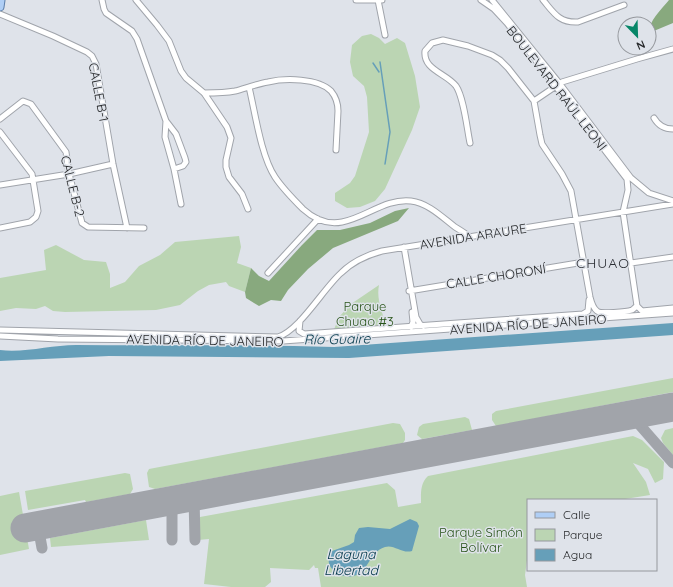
<svg xmlns="http://www.w3.org/2000/svg" width="673" height="587" font-family="Quicksand,sans-serif">
	<style>
		.green { fill: #bbd5b3 }
		.forest { fill: #88a97e }
		.water { fill: #669fb9 }
		.lines { fill: none; stroke-linecap: round; stroke-linejoin: round }
		.stream { stroke: #669fb9; stroke-width: 1.5 }
		.taxiway { stroke: #a1a4aa; stroke-width: 11 }
		.runway { stroke: #a1a4aa; stroke-width: 29 }
		.minor-casing { stroke: #a0a4ab; stroke-width: 7 }
		.major-casing { stroke: #5c7ea9; stroke-width: 9 }
		.minor { stroke: #fff; stroke-width: 5 }
		.major { stroke: #afcef5; stroke-width: 7 }
		.labels { text-anchor: middle; dominant-baseline: central; stroke-width: 3; stroke-linejoin: round; paint-order: stroke }
		.street-label { font-size: 13px; fill: #26282a; stroke: #dfe3ea }
		.park-label { font-size: 13px; fill: #285419; stroke: #dfe3ea }
		.neighbourhood-label { font-size: 14px; letter-spacing: 1px; fill: #2c2f35; stroke: #dfe3ea }
		.water-label { font-size: 14px; font-style: italic; fill: #02374a; stroke: #dfe3ea }
	</style>
	<rect width="100%" height="100%" fill="#dfe3ea"/>
	<path class="green" d="M371 34 379 38 385 44 397 38 405 43 415 76 420 107 412 130 385 189 375 201 360 207 347 208 335 201V193L350 183 355 176 369 132 367 97 364 86 353 76 350 62 352 45 362 36Z
		M239 236 241 247 237 263 251 268 245 292 229 286 226 282 209 285 198 291 180 305 156 310 65 312 53 311 45 306 36 309 16 308 0 311V278L46 270 44 250 56 245 84 260 106 262 110 274V288L125 282 139 266 160 255 175 242Z
		M379 285C376 300 383 314 387 328L333 332 339 317 351 304Z
		M673 378V392L496 426 492 420V414L496 411Z
		M465 417 469 419 472 430 422 439 417 435 419 427 423 424Z
		M393 423 400 424 405 433V440L403 443 155 489 149 487 147 473 149 469Z
		M673 428V455L663 443 661 438 665 430Z
		M633 436 642 440 664 462 663 479 655 483 648 469 633 463 646 482 650 495 619 500H528V553L525 575 527 587H321L318 568H315L314 565 309 570 270 568 271 582 265 587H231L204 584 209 539 198 540 200 517 387 483 395 490 398 507 421 503C421 494 420 483 428 476Z
		M125 473 130 474 133 489 130 494 86 502 85 500 28 510 25 491Z
		M19 492 29 549 0 555V496Z
		M146 520 149 540 51 547 50 538Z"/>
	<path class="forest" d="M669 0H673V23L649 33C649 20 661 10 669 0Z
		M409 208 398 221 333 248 308 269 288 290 281 301 271 300 259 306 246 298 245 292 251 268 259 276 269 281 302 245 317 230H340L370 223 395 211Z"/>
	<path class="water" d="M673 323V335L349 358 109 356 0 361V350C25 353 51 345 76 345 162 346 248 344 334 347Z
		M410 519 417 522 419 526 412 551C402 554 394 544 385 547 366 553 369 580 345 576 338 575 333 571 330 566 327 560 330 556 332 551L349 545 354 542 355 535 359 528 368 527 390 529Z"/>
	<g class="lines">
		<path class="stream" d="M380 62 390 132 385 164
			M373 63 379 72"/>
		<path class="taxiway" d="M631 415 673 463
			M194 497 195 540
			M38 526 42 548
			M172 540V501"/>
		<path class="runway" d="M25 528 673 407"/>
		<defs>
			<path id="minor" d="M102 0 104 9 106 13 132 31 137 39 166 121 176 134 185 158 186 162 183 166 174 169 165 137 166 121
				M136 0 157 25 169 41 181 71 186 78 204 93 227 127 231 138 226 160V167L229 177 242 194 248 209
				M356 0H382
				M378 0 385 35
				M481 0 494 9 507 23 627 179 628 190 623 212 637 306
				M492 0 560 84 631 178 649 193 673 201
				M543 0C554 13 559 23 578 22L624 5
				M0 14 53 36 87 52 92 56 96 64 113 164 127 228
				M249 87C255 112 261 156 275 177 283 189 293 199 303 209 314 219 327 225 342 222 365 218 386 198 411 201 428 203 442 217 455 227 460 230 465 233 470 237
				M204 93C215 93 225 93 235 91 246 88 257 84 268 82 285 78 318 78 331 91 336 97 338 104 338 111L336 150
				M534 101 562 82 637 59 673 49
				M654 118C658 125 665 129 673 129
				M0 119 23 101 31 104 66 152 69 174 82 223 88 227 144 228
				M0 132 32 174 38 211 36 217 30 222 0 228
				M470 143C467 129 464 98 456 86 446 73 423 70 425 51L432 43 443 40 468 46 492 55 500 60 508 68 534 101 540 135 542 144 562 174 571 191 590 297C591 301 593 308 597 311 600 314 627 312 632 310 634 309 635 307 637 306
				M174 169 181 204
				M0 185 69 174 113 164
				M404 247 416 317 420 324 423 326
				M631 263 673 257
				M268 273 318 219
				M409 291 584 262
				M637 306 642 311 673 308
				M300 321 299 331 304 334 583 314 588 311 589 300
				M411 327 413 322 412 312
				M0 330 278 337C300 330 323 289 341 273 352 262 367 255 382 251L673 204
				M0 336 58 339 283 341 673 313"/>
			<path id="major" d="M0 7 1 0"/>
		</defs>
		<use href="#minor" class="minor-casing"/>
		<use href="#major" class="major-casing"/>
		<use href="#minor" class="minor"/>
		<use href="#major" class="major"/>
	</g>
	<g class="labels">
		<g class="street-label">
			<text transform="translate(557 88) rotate(52)">BOULEVARD RAÚL LEONI</text>
			<text transform="translate(99 92) rotate(79)">CALLE B-1</text>
			<text transform="translate(73 186) rotate(76)">CALLE B-2</text>
			<text transform="translate(473 236) rotate(-9)">AVENIDA ARAURE</text>
			<text transform="translate(496 276) rotate(-9)">CALLE CHORONÍ</text>
			<text transform="translate(528 324) rotate(-4)">AVENIDA RÍO DE JANEIRO</text>
			<text transform="translate(205 340) rotate(1)">AVENIDA RÍO DE JANEIRO</text>
		</g>
		<g class="park-label">
			<text x="365" y="306">Parque<tspan x="365" dy="15">Chuao #3</tspan></text>
			<text x="481" y="532">Parque Simón<tspan x="481" dy="15">Bolívar</tspan></text>
		</g>
		<g class="neighbourhood-label">
			<text x="603" y="263">CHUAO</text>
		</g>
		<g class="water-label">
			<text transform="translate(337 339) rotate(-1)">Río Guaire</text>
			<text x="351" y="554">Laguna<tspan x="351" dy="16">Libertad</tspan></text>
		</g>
	</g>
	<rect x="527" y="499" width="130" height="72" fill="#dfe3ea" stroke="#95989d"/>
	<rect x="535" y="512" width="20" height="6" fill="#afcef5" stroke="#95989d"/>
	<text x="563" y="519" font-size="12" fill="#26282a">Calle</text>
	<rect x="535" y="529" width="20" height="12" fill="#bbd5b3" stroke="#95989d"/>
	<text x="563" y="539" font-size="12" fill="#26282a">Parque</text>
	<rect x="535" y="549" width="20" height="12" fill="#669fb9" stroke="#95989d"/>
	<text x="563" y="559" font-size="12" fill="#26282a">Agua</text>
	<g transform="translate(637 36) rotate(157)"><circle r="19" fill="#dfe3ea" stroke="#95989d"/>
	<path d="M0-3L7 15L0 10L-7 15Z" fill="#078668"/>
	<text y="-6" font-size="11" font-weight="bold" text-anchor="middle" fill="#26282a">N</text>
	</g>
</svg>
